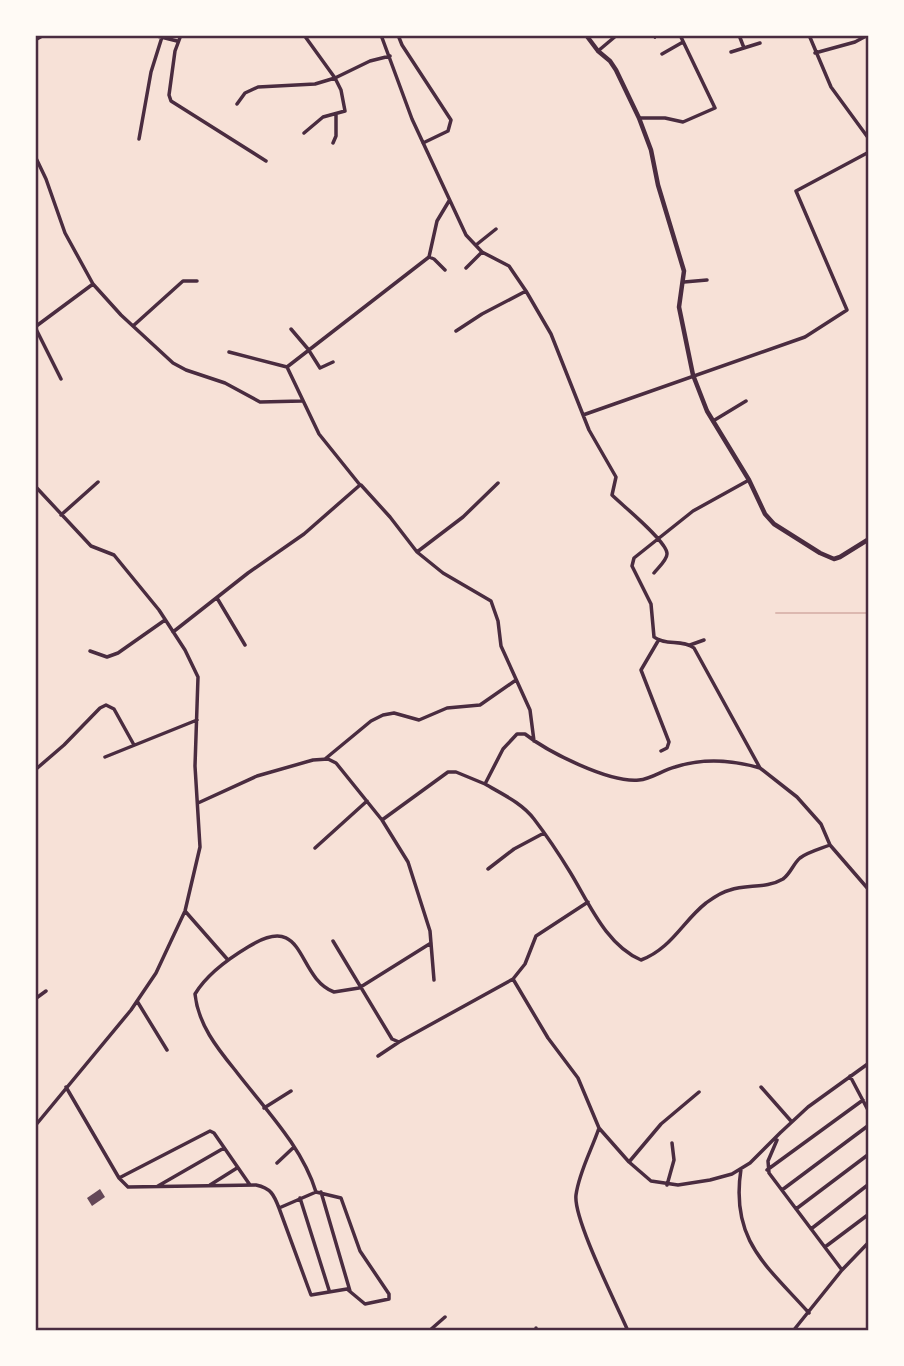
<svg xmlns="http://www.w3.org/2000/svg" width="904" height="1366" font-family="'Varela Round',sans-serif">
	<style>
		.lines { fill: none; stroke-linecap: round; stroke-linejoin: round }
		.stream { stroke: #dcb8b0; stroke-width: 2 }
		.building { fill: #644757 }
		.service { stroke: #4a2c40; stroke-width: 2 }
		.minor { stroke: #4a2c40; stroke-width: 3.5 }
		.tertiary { stroke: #4a2c40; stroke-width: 4.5 }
		.neatline { fill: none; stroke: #4a2c40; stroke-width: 2.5 }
	</style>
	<rect width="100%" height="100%" fill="#f7e1d7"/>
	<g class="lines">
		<path class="stream" d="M776 613H869"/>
	</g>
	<path class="building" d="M100 1189 105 1197 92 1206 87 1198Z"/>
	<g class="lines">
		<path class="service" d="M652 35 655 38"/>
		<path class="minor" d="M153 35 177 41
			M181 35 175 51 169 95 171 101 266 161
			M304 35 335 78 370 61 390 56
			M381 35 412 119 466 235 482 252 509 266 526 291 551 334 589 430 616 477 612 495C622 505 668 542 667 554 667 560 658 568 654 573
			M398 35 402 45 451 120 448 131 423 143
			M739 35 744 48
			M809 35 831 87 869 139
			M35 40 44 35
			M598 51 617 35
			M731 52 760 43
			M815 53 855 42 868 35
			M662 54 683 42
			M237 104 245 93 258 87 315 84 335 78 341 90 345 111 323 117 304 133
			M639 118H665L683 122 715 108 680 35
			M139 139 151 72 162 37
			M333 143 336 136V115
			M35 156 46 179 65 233 93 284 35 327
			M476 245 496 229
			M429 257 437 221 449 201
			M466 268 482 252
			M684 282 707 280
			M93 284 121 315 173 363 186 370 225 383 260 402 302 401
			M133 326 183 281H197
			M35 327 61 379
			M291 329 308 349 320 368 333 362
			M456 331 482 314 526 291
			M229 352 287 367
			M583 415 805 337 847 310 796 191 869 152
			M713 421 746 401
			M749 480 693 511 634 558 632 566 651 604 654 637C665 646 683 639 694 648L760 768 797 797 821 824 830 845 869 890
			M361 485 390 517 417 552 463 517 498 483
			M35 486 91 546 114 555 159 610 185 650 198 677 195 766 200 847 185 911 156 973 131 1010 35 1126
			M61 515 98 482
			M417 552 443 573 491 601 498 621 501 646 530 710 534 741
			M217 598 245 645
			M173 632 248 573 304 534 360 485 319 434 287 367 429 257 434 259 445 270
			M658 641 641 670 669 742 667 748 661 751
			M690 645 704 640
			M90 651 107 657 118 653 165 620
			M105 757 197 720
			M325 759 371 721 383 715 394 713 419 720 447 708 480 705 516 680
			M35 770 64 745 100 708 106 705 114 709 134 745
			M485 784C502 794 522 803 534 819 547 836 559 854 570 872 589 903 606 945 641 960 671 949 683 921 706 903 713 898 721 892 730 890 747 884 766 889 783 879 791 873 793 864 800 858 808 852 820 849 830 845
			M198 803 257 776 313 760 328 759 336 763 382 820 408 862 430 931 434 980
			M382 820 448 772H456L485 784 503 749 517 734H525C548 752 609 783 639 780 651 779 663 770 675 767 703 758 732 760 760 768
			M315 848 367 801
			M488 869 514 849 544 833
			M185 911 228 960
			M333 941 392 1039 399 1042 513 979 525 964 536 936 588 902
			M513 979 548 1038 578 1078 599 1128 629 1162 651 1181 678 1185 710 1180 732 1174 750 1163 781 1132
			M35 999 46 991
			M137 1001 167 1050
			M378 1056 399 1042
			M850 1076 869 1112
			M66 1087 119 1178 128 1187 256 1185C271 1188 274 1195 279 1208L308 1287 311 1295 347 1289 365 1304 389 1299V1294L360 1251 341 1198 316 1192 279 1208
			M761 1087 791 1121
			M264 1108 291 1091
			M599 1128C592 1149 579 1172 576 1195 573 1219 617 1305 628 1331
			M780 1133 808 1107 869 1063
			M777 1140 768 1161 769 1173 842 1270 793 1331
			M629 1162 661 1124 699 1092
			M277 1163 294 1147
			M741 1169C730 1240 766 1265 809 1313
			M767 1170 863 1100
			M119 1178 210 1131 214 1133 250 1185
			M210 1185 237 1168
			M667 1185 674 1160 672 1143
			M158 1186 224 1148
			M782 1190 869 1125
			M316 1192C302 1146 264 1108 235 1070 217 1048 198 1024 195 994 207 974 228 959 248 947 307 910 295 977 334 992L359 988 431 943
			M321 1192 350 1291
			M300 1198 329 1290
			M796 1209 869 1154
			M811 1229 869 1184
			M825 1247 869 1214
			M842 1270 869 1242
			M536 1328V1331
			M429 1331 445 1317"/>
		<path class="tertiary" d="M586 35 598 51 610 61 616 70 639 118 651 150 658 185 684 271 679 307 693 375 707 411 749 480 765 514 774 524 820 553 834 559 840 557 869 539"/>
	</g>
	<rect width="904" height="1366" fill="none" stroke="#fffaf5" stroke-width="74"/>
	<rect x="37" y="37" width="830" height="1292" class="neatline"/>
</svg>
